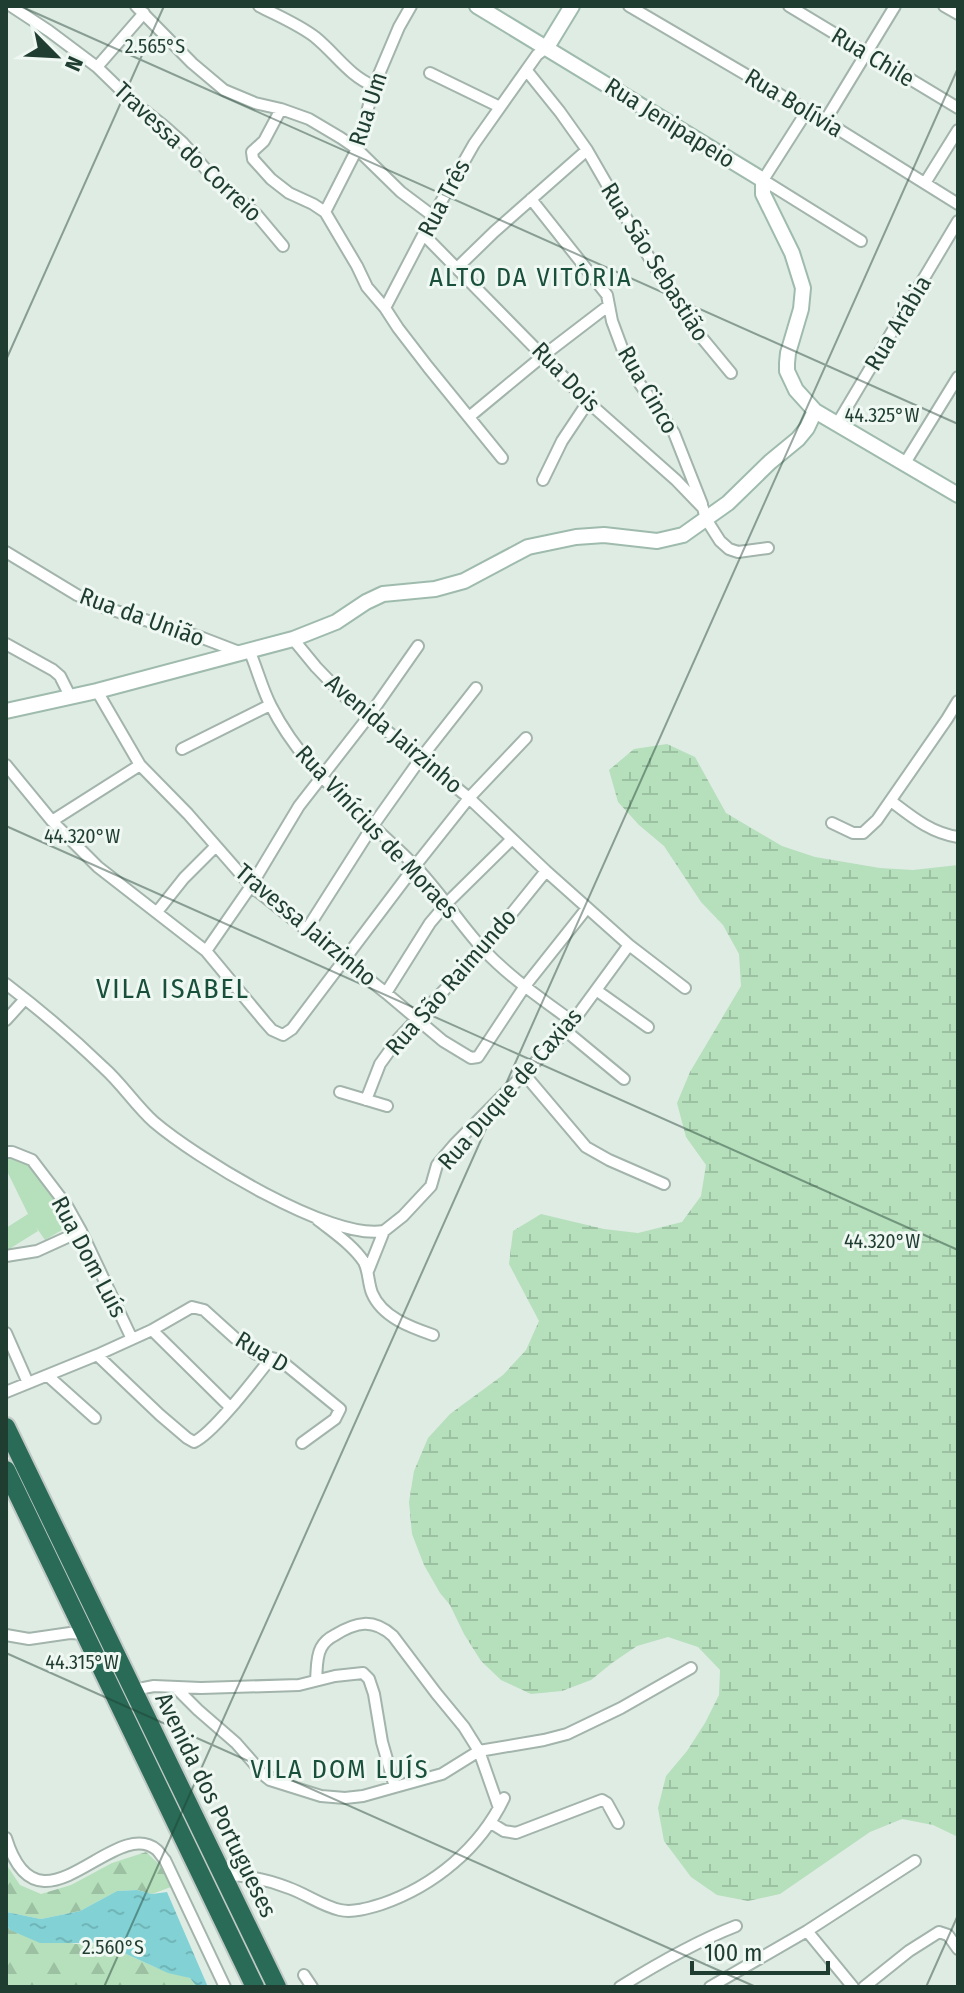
<svg xmlns="http://www.w3.org/2000/svg" width="964" height="1993" font-family="'Fira Sans Condensed',sans-serif">
	<style>
		.forest { fill: url(#forest-firs) }
		.wetland { fill: url(#wetland-marsh) }
		.park { fill: #b6dfbc }
		.water { fill: url(#water-ripples) }
		.lines { fill: none; stroke-linecap: round; stroke-linejoin: round }
		.street-casing { stroke: #a2b4ab; stroke-width: 14 }
		.secondary-casing { stroke: #9fbbae; stroke-width: 18 }
		.highway-casing { stroke: #c0c9c5; stroke-width: 22 }
		.street { stroke: #fff; stroke-width: 10 }
		.secondary { stroke: #fff; stroke-width: 14 }
		.highway { stroke: #296b56; stroke-width: 18 }
		.ticks { fill: none; stroke: #1f3d31; stroke-width: 2; stroke-opacity: 0.45 }
		.labels { text-anchor: middle; dominant-baseline: central; stroke-width: 6; stroke-linejoin: round; paint-order: stroke }
		.street-label { font-size: 24px; fill: #1f3d31; stroke: #f0f8f3 }
		.neighbourhood-label { font-size: 26px; letter-spacing: 2px; fill: #19503c; stroke: #f0f8f3 }
		.quarter-label { font-size: 28px; letter-spacing: 2px; fill: #19503c; stroke: #f0f8f3 }
		.ticks-label { font-size: 20px; text-anchor: middle; fill: #1f3d31; stroke: #f0f8f3; stroke-width: 6; stroke-linejoin: round; paint-order: stroke }
	</style>
	<defs>
		<pattern id="forest-firs" width="22" height="20" patternUnits="userSpaceOnUse" patternTransform="scale(2)"><rect width="22" height="20" fill="#b6dfbc"/><path d="M5 1l3.5 6h-7zM16 11l3.5 6h-7z" fill="#9cc0a2"/></pattern>
		<pattern id="wetland-marsh" width="20" height="14" patternUnits="userSpaceOnUse" patternTransform="scale(2)"><rect width="20" height="14" fill="#b6dfbc"/><path d="M1 5h8M5 5V1M11 12h8M15 12V8" fill="none" stroke="#9cc0a2"/></pattern>
		<pattern id="water-ripples" width="26" height="14" patternUnits="userSpaceOnUse" patternTransform="scale(2)"><rect width="26" height="14" fill="#82d2d5"/><path d="M2 4q2-2 4 0t4 0M15 11q2-2 4 0t4 0" fill="none" stroke="#70b5b7"/></pattern>
	</defs>
	<rect width="100%" height="100%" fill="#dfece4"/>
	<path class="forest" d="M146 1852 160 1865 171 1887 152 1894 137 1890 117 1891 80 1911 41 1919 6 1912V1864L20 1885 41 1894 71 1885 112 1863Z
		M6 1924 10 1930 76 1944 102 1943 155 1967 190 1978 197 1987H6Z"/>
	<path class="wetland" d="M667 744 695 757 726 813 782 846 815 857 880 868 913 870 958 865V1837L933 1825 902 1819 870 1832 780 1894 748 1901 717 1895 691 1877 664 1841 658 1808 666 1776 687 1751 705 1723 719 1695 720 1670 698 1647 668 1637 637 1646 612 1663 591 1680 562 1691 531 1694 501 1680 481 1661 464 1634 450 1605 440 1593 424 1565 412 1534 409 1502 414 1471 428 1438 450 1414 503 1375 526 1350 539 1321 509 1264 513 1231 541 1214 604 1229 638 1233 682 1222 701 1196 706 1165 686 1137 677 1103 690 1072 741 986 739 954 723 925 701 902 664 846 639 825 618 802 609 770 634 749Z"/>
	<path class="park" d="M6 1154 26 1160 69 1220 67 1227 45 1240 36 1227 38 1231 6 1251V1228L28 1214 6 1169Z"/>
	<path class="water" d="M137 1890 152 1894 167 1892 208 1987H197L190 1978 168 1973 102 1943H40L10 1930 6 1924V1912L41 1919 80 1911 117 1891Z"/>
	<g class="lines">
		<defs>
			<path id="street" d="M11 6 49 31 97 67 132 101 164 126 183 143 210 174 257 215 283 246
				M136 6 192 63 224 90 255 103 281 109 309 119 341 138 357 149 401 192 433 216
				M259 6C278 16 298 24 315 37 336 54 349 76 374 86
				M629 6 825 121 958 204
				M789 6 958 108
				M944 6 958 14
				M97 67 144 13
				M527 71 560 112 587 150 647 254 693 327 731 373
				M430 73 500 107
				M281 109 264 141 252 152 253 159 271 179 289 193 313 204 325 212 357 266 367 287 385 308 398 328 428 367 502 458
				M807 111 763 180 861 241
				M825 121 895 6
				M925 183 958 130
				M531 199 607 295 612 321 625 356 640 384 674 433 702 504
				M325 212 357 149 374 86 399 27 411 6
				M424 235 588 402 676 480 703 508 706 519 720 541 729 549 738 552 768 548
				M458 267 494 232 587 150
				M385 308 433 216 474 144 537 55 547 47
				M469 417 544 355 608 306
				M837 424 958 221
				M905 463 958 377
				M543 480 562 441 588 402
				M6 552 77 595 103 607 200 637 239 652
				M293 639 316 667 343 695 469 798 546 871 629 945 685 988
				M6 644 53 670 60 676 70 696
				M249 650C257 668 262 689 271 706 305 773 362 813 413 864 439 890 458 922 483 949 509 977 542 999 573 1022
				M97 691 140 765 188 814 251 886 386 993 443 1041 471 1058 478 1057 525 986 587 908
				M182 749 270 705
				M6 765 52 821 98 867 206 951 265 1022 272 1030 283 1035 292 1029 415 866 469 798 526 738
				M891 801C912 817 931 833 958 837
				M52 821 140 765
				M832 823 853 833H863L877 820 947 719 958 701
				M157 912 184 878 216 846
				M307 929 372 827 421 758 476 688
				M206 951 251 886 299 806 369 716 418 646
				M6 984C40 1010 73 1038 104 1068 122 1084 136 1106 154 1122 195 1157 331 1241 384 1231
				M596 990 648 1027
				M386 993 430 923 447 903 512 839
				M6 1020 25 999
				M566 1031 624 1079
				M525 1075 586 1147 609 1160 664 1184
				M340 1092 387 1106
				M366 1100 380 1064 398 1039 483 949 546 871
				M6 1152H12L32 1160 67 1206 81 1231 132 1339
				M317 1219C333 1232 353 1245 364 1262 369 1272 368 1283 372 1293 382 1317 410 1327 433 1335
				M6 1256 37 1251 81 1231
				M368 1271 384 1231 403 1216 431 1186 437 1165 454 1145 566 1031 629 945
				M152 1330 230 1407
				M6 1333 28 1383
				M97 1355 160 1415 187 1438 194 1442C214 1433 256 1377 271 1358
				M48 1376 95 1418
				M6 1392 97 1355 152 1330 192 1307 204 1310 235 1338 256 1354 280 1360 340 1409 335 1419 302 1443
				M6 1635 29 1639 70 1633 85 1634
				M316 1680C317 1670 316 1657 321 1648 324 1642 329 1638 335 1635 356 1622 373 1618 393 1636L436 1693 464 1727 479 1751 499 1808
				M176 1688 198 1710 236 1743 265 1776 270 1780 321 1796 345 1798 363 1796 395 1787 442 1774 479 1751 544 1740 567 1734 621 1708 691 1668
				M133 1690 154 1686 201 1688 299 1685 335 1676 363 1673 369 1679 374 1694 382 1742 395 1787
				M491 1823 504 1831 516 1833 602 1800 607 1803 618 1823
				M6 1838C39 1945 114 1814 157 1850 160 1853 162 1857 165 1860L225 1987
				M223 1875C244 1875 269 1880 289 1888 306 1894 322 1906 340 1910 353 1913 369 1908 382 1904 434 1886 480 1848 504 1798
				M807 1931 853 1987
				M304 1975 312 1987
				M620 1987C657 1964 695 1942 736 1926
				M710 1987 807 1931 915 1861
				M864 1987 909 1951 939 1932 948 1935 958 1949"/>
			<path id="secondary" d="M477 6 763 180V194L792 253 803 288 801 309 788 353 787 363V371L796 390 815 411 958 495
				M547 47 572 6
				M6 711 97 691 293 639 336 622 366 602 383 594 435 589 464 581 528 547 576 537 604 535 657 541 683 535 728 503 770 462 798 439 807 428 815 411"/>
			<path id="highway" d="M6 1427 277 1987
				M6 1470 255 1987"/>
		</defs>
		<use href="#street" class="street-casing"/>
		<use href="#secondary" class="secondary-casing"/>
		<use href="#highway" class="highway-casing"/>
		<use href="#street" class="street"/>
		<use href="#secondary" class="secondary"/>
		<use href="#highway" class="highway"/>
	</g>
	<path class="ticks" d="M20 6 958 424M6 360 164 6M6 826 958 1250M6 1653 756 1987M104 1987 958 68M926 1987 958 1915"/>
	<g class="labels">
		<g class="street-label">
			<text transform="translate(873 57) rotate(31)">Rua Chile</text>
			<text transform="translate(794 103) rotate(31)">Rua Bolívia</text>
			<text transform="translate(368 109) rotate(-72)">Rua Um</text>
			<text transform="translate(670 123) rotate(32)">Rua Jenipapeio</text>
			<text transform="translate(188 152) rotate(43)">Travessa do Correio</text>
			<text transform="translate(444 198) rotate(-62)">Rua Três</text>
			<text transform="translate(655 262) rotate(58)">Rua São Sebastião</text>
			<text transform="translate(898 323) rotate(-59)">Rua Arábia</text>
			<text transform="translate(566 377) rotate(46)">Rua Dois</text>
			<text transform="translate(648 390) rotate(60)">Rua Cinco</text>
			<text transform="translate(142 617) rotate(20)">Rua da União</text>
			<text transform="translate(394 734) rotate(40)">Avenida Jairzinho</text>
			<text transform="translate(377 832) rotate(47)">Rua Vinícius de Moraes</text>
			<text transform="translate(306 925) rotate(40)">Travessa Jairzinho</text>
			<text transform="translate(451 982) rotate(-49)">Rua São Raimundo</text>
			<text transform="translate(510 1089) rotate(-49)">Rua Duque de Caxias</text>
			<text transform="translate(89 1257) rotate(62)">Rua Dom Luís</text>
			<text transform="translate(262 1352) rotate(31)">Rua D</text>
			<text transform="translate(216 1805) rotate(64)">Avenida dos Portugueses</text>
		</g>
		<g class="neighbourhood-label">
			<text x="531" y="277">ALTO DA VITÓRIA</text>
			<text x="340" y="1769">VILA DOM LUÍS</text>
		</g>
		<g class="quarter-label">
			<text x="173" y="988">VILA ISABEL</text>
		</g>
	</g>
	<g class="ticks-label">
		<text x="155" y="53">2.565°S</text>
		<text x="882" y="422">44.325°W</text>
		<text x="82" y="843">44.320°W</text>
		<text x="882" y="1248">44.320°W</text>
		<text x="82" y="1669">44.315°W</text>
		<text x="113" y="1954">2.560°S</text>
	</g>
	<rect width="964" height="1993" fill="none" stroke="#1f3d31" stroke-width="16"/>
	<g transform="translate(56 56) rotate(114)" stroke="#f0f8f3" stroke-width="6" paint-order="stroke">
	<path d="M0-6L14 30L0 20L-14 30Z" fill="#1f3d31"/>
	<text y="-12" font-size="22" font-weight="bold" text-anchor="middle" fill="#1f3d31">N</text>
	</g>
	<path d="M692 1961v12h136v-12" fill="none" stroke="#1f3d31" stroke-width="4"/>
	<text x="704" y="1961" font-size="24" fill="#1f3d31" stroke="#f0f8f3" stroke-width="6" paint-order="stroke">100 m</text>
</svg>
